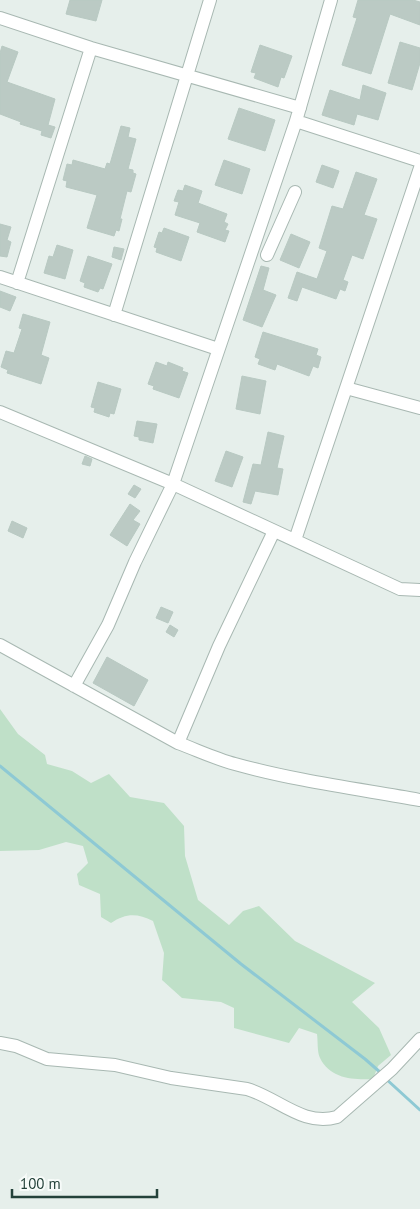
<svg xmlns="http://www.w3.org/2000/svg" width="420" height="1209" font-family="'PT Sans',sans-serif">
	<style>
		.green { fill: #bfe0c8 }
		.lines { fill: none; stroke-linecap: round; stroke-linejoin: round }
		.stream { stroke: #8ec9d4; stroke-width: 3 }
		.building { fill: #bbcac4; stroke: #b8c9c2 }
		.minor-casing { stroke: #a8b8b2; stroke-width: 14 }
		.minor { stroke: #fff; stroke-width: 12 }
	</style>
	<rect width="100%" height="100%" fill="#e6efeb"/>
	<path class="green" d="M0 709 18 734 45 755 47 764 72 771 91 783 109 774 130 797 164 803 184 826 185 856 198 900 229 925 243 911 259 906 295 941 375 983 352 1002 379 1028 391 1055 378 1066 373 1079C354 1080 330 1079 320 1058 317 1052 318 1041 317 1034L299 1028 289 1043 234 1028V1008L221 1002 182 998 162 980 164 953 153 921C137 913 126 913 111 923L101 917 100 894 79 885 77 874 88 863 83 846 66 842 39 850 0 851Z"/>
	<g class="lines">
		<path class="stream" d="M0 766 241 964 365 1059 381 1073
			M385 1078 420 1110"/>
	</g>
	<path class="building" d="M70 0H102L96 21 66 14Z
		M358 0H413L420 2V25L390 14 371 74 342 65 357 18 353 17Z
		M400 42 420 48V63L412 90 388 83Z
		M260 45 292 56 284 78 281 77 278 87 254 78 256 73 251 72Z
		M2 46 18 52 7 82 55 99 48 125 55 127 51 138 41 135 42 131 20 124 21 122 0 114V53Z
		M363 85 386 93 378 120 357 114 354 125 322 115 330 90 360 100Z
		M239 108 275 120 265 151 228 139Z
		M121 126 130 128 128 137 136 139 128 169 133 170V173L136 174 131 192 127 191 120 219H122L119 231 116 230 114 236 87 228 97 195 66 187 67 181 63 180 67 164 72 165 73 160 105 169 107 163 110 164Z
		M224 160 250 169 242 194 215 185Z
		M322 165 339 171 333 188 316 182Z
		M356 172 377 179 364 215 377 219 363 259 352 255 343 280 348 282 345 291 340 289 336 299 302 287 297 301 288 298 297 272 317 279 327 251 319 248 332 206 343 209Z
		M185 185 202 191 198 203 227 214 224 222 228 224 225 230 229 231 225 242 197 232 200 223 175 215 179 202 174 201 178 190 183 191Z
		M0 224 11 227 7 240 11 242 7 257 0 256Z
		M164 228 189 237 181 261 156 252 157 248 154 247 159 232 162 233Z
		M291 234 310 242 299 268 280 260Z
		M57 245 73 250 65 279 44 273 49 256 53 257Z
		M114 247 124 249 121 260 112 257Z
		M88 256 112 264 103 289 100 288 98 292 84 287 85 283 80 281Z
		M261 266 269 268 263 290 276 295 262 327 243 320Z
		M0 291 16 297 10 311 0 307Z
		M23 314 50 322 41 355 49 358 41 384 7 373 8 370 1 367 6 351 14 353 22 329 19 328Z
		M263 332 318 349 316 355 321 357 318 368 313 366 309 376 277 364 275 370 258 364 260 359 255 357Z
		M156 362 167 366 168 362 183 368 182 371 188 373 179 398 153 389 154 386 148 384Z
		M242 376 266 381 260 414 236 409Z
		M98 382 121 389 114 414 110 413 109 417 94 412 95 408 91 407Z
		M137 421 157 424 153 443 139 440V437L134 436Z
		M268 432 284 436 277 468 283 469 278 495 255 491 251 504 243 502 253 464 261 465Z
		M226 451 243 457 232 487 215 481Z
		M85 456 92 459 90 466 82 464Z
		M134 485 141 489 135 498 128 494Z
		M130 504 140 511 133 520 140 524 127 546 110 535Z
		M12 521 27 528 23 538 8 531Z
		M161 607 173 612 168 623 156 618Z
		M170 625 178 630 174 637 166 632Z
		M107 657 148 680 134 706 93 683Z"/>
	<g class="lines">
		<defs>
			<path id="minor" d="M0 18 91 48 300 108
				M296 121 420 161
				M267 255 295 192
				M0 277 218 349
				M17 283 91 48
				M114 315 210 0
				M346 388 420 408
				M0 412 173 484 400 589 420 590
				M295 540 420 168
				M0 645 178 743C197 750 216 759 235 764 296 781 359 789 420 800
				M74 686 108 625 135 562 173 484 296 121 331 0
				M178 743 219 646 274 531
				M0 1043 16 1046 47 1059 115 1065 171 1078 247 1089C278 1098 303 1127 337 1117L392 1069 420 1039"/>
		</defs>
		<use href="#minor" class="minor-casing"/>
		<use href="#minor" class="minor"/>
	</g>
	<path d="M12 1189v8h145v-8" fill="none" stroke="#24423a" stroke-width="2.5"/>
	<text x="20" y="1189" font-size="15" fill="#24423a" stroke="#f7fbf9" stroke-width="4" paint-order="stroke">100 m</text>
</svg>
